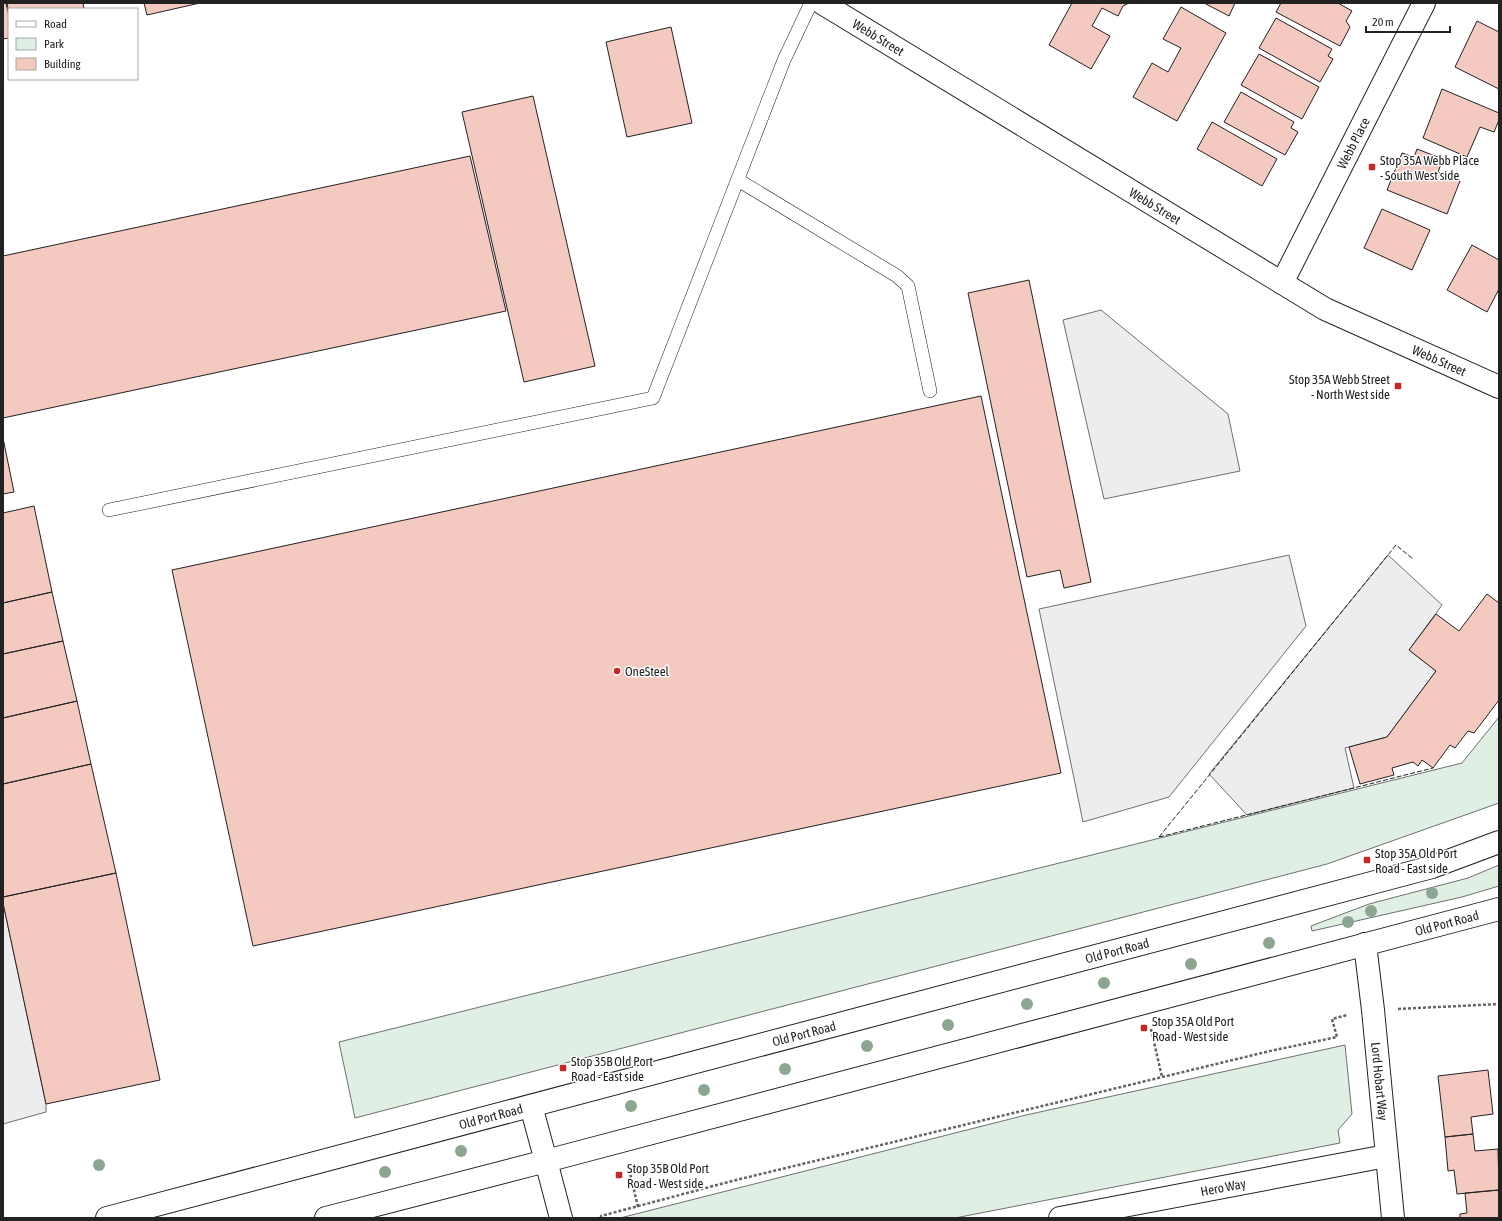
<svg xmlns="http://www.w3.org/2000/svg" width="1502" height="1221" font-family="'Asap Condensed',sans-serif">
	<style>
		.green { fill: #e0efe3; stroke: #6f6f6f }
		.parking { fill: #ededed; stroke: #6f6f6f }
		.building { fill: #f3c9c0; stroke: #222 }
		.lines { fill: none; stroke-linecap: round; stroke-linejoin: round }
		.service-casing { stroke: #222; stroke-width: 14 }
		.minor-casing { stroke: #222; stroke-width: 24 }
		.tertiary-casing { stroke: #222; stroke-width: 24 }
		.secondary-casing { stroke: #222; stroke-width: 24 }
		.path { stroke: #646464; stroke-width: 2.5; stroke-dasharray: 3 2; stroke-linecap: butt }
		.service { stroke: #fff; stroke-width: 13 }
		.minor { stroke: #fff; stroke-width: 22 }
		.tertiary { stroke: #fff; stroke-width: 22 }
		.secondary { stroke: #fff; stroke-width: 22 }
		.fence { stroke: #222; stroke-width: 1; stroke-dasharray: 5 2; stroke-linecap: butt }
		.tree { fill: #8da692 }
		.poi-dot { fill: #c62828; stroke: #fff; stroke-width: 1.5 }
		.labels { text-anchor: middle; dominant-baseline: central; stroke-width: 3; stroke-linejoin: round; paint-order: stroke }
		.street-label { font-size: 13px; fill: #222; stroke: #fff }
		.poi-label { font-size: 13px; fill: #222; stroke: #fff; text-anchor: start }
	</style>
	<rect width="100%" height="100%" fill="#fff"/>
	<path class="green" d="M1499 717V803L1327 864 355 1118 339 1042 1462 763Z
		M1499 865V886L1462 897 1312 931 1311 926 1369 904 1468 878Z
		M1345 1045 1352 1114 1338 1130 1340 1143 955 1218H620L1026 1115Z"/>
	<path class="parking" d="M1101 310 1228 414 1240 471 1104 499 1063 320Z
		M1289 555 1306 626 1169 797 1083 822 1039 609Z
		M1388 555 1442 605 1409 650 1436 671 1387 737 1345 748 1354 788 1247 815 1209 774Z
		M3 903 46 1104V1112L3 1124Z"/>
	<path class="building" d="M3 3H6L9 16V38L3 39Z
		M7 3H83L84 9H9V14Z
		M144 3H200L147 15Z
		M1072 3H1129L1123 6 1118 16 1102 8 1092 26 1110 36 1091 69 1049 45Z
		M1204 3H1235L1229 16Z
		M1281 3H1338L1352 11 1346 21 1350 27 1340 46 1276 12Z
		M1181 7 1226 33 1177 121 1133 97 1152 63 1168 72 1181 48 1163 39Z
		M1276 18 1332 49 1328 56 1333 59 1320 82 1259 48Z
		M1477 21 1499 32V89L1455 67Z
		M671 27 692 123 627 137 606 42Z
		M1259 54 1319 87 1302 119 1241 85Z
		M1442 89 1499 113V120L1494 132 1480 127 1467 157 1423 138Z
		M1241 92 1294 122 1291 128 1298 132 1285 155 1224 122Z
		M533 96 595 366 524 382 462 112Z
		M1212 122 1277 159 1262 186 1197 149Z
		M1417 149 1443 159 1438 172 1460 181 1447 214 1387 190 1402 153 1414 157Z
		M470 156 506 311 3 418V256Z
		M1382 209 1430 230 1412 270 1364 248Z
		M1472 245 1499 260V289L1487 312 1447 290Z
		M1029 280 1091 582 1064 588 1060 570 1027 577 968 293Z
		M981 396 1061 773 253 946 172 570Z
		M3 438 14 492 3 494Z
		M34 506 52 592 3 603V513Z
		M52 592 63 641 3 654V603Z
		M1487 594 1499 603V700L1474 733 1468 731 1455 748 1450 745 1433 768 1422 760 1418 766 1413 762 1392 768 1394 775 1360 784 1349 747 1387 737 1436 671 1409 650 1436 614 1459 631Z
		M63 641 77 701 3 718V654Z
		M77 701 91 764 3 784V718Z
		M91 764 116 873 3 897V784Z
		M116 873 160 1080 46 1104 3 903V897Z
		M1488 1070 1493 1114 1471 1117 1473 1134 1445 1137 1438 1076Z
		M1473 1134 1475 1151 1498 1149 1499 1190 1457 1194 1454 1170 1448 1171 1445 1137Z
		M1499 1190V1218H1460V1214L1467 1213 1465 1193Z"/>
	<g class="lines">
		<defs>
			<path id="service" d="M738 180 897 276 908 286 930 391
				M109 510 653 398 784 60 811 3"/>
			<g id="minor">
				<path id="s1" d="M1282 283 1424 3"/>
				<path id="s2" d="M1365 944 1373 1010 1393 1218"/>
				<path d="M546 1161 561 1218"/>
				<path id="s3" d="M1060 1218 1386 1156"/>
			</g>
			<g id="tertiary">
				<path id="s4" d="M822 3 1325 309 1499 387"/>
			</g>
			<g id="secondary">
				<path d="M531 1106 546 1161"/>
				<path id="s5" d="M107 1218 1432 867 1499 842"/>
				<path id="s6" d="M326 1218 546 1161 1499 909"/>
			</g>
		</defs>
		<use href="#service" class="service-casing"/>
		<use href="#minor" class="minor-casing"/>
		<use href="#tertiary" class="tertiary-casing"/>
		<use href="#secondary" class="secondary-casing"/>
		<path class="path" d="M1398 1009 1499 1004
			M1151 1029 1162 1077
			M628 1165 638 1207
			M601 1218V1216L732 1181 1270 1051 1337 1037 1332 1019 1347 1015"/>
		<use href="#service" class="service"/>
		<use href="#minor" class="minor"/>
		<use href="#tertiary" class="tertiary"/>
		<use href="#secondary" class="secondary"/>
		<path class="fence" d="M1159 837 1396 545 1413 559
			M1159 837 1433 768"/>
	</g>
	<g class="tree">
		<circle cx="1432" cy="893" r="6"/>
		<circle cx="1371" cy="911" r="6"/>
		<circle cx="1348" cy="922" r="6"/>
		<circle cx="1269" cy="943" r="6"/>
		<circle cx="1191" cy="964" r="6"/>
		<circle cx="1104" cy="983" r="6"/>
		<circle cx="1027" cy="1004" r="6"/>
		<circle cx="948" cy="1025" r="6"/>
		<circle cx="867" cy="1046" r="6"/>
		<circle cx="785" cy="1069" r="6"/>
		<circle cx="704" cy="1090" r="6"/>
		<circle cx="631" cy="1106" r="6"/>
		<circle cx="461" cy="1151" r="6"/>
		<circle cx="99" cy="1165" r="6"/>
		<circle cx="385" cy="1172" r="6"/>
	</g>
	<g class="poi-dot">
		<rect x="1368" y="163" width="8" height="8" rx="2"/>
		<rect x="1394" y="382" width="8" height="8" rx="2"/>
		<circle cx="617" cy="671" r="4"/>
		<rect x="1363" y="856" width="8" height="8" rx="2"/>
		<rect x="1140" y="1024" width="8" height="8" rx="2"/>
		<rect x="559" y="1064" width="8" height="8" rx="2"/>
		<rect x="615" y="1171" width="8" height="8" rx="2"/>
	</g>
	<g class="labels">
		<g class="street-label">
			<text stroke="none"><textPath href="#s4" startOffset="66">Webb Street</textPath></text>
			<text stroke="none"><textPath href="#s1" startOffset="157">Webb Place</textPath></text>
			<text stroke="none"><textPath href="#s4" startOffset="390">Webb Street</textPath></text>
			<text stroke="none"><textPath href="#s4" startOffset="714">Webb Street</textPath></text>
			<text stroke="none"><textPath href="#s6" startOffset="1159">Old Port Road</textPath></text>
			<text stroke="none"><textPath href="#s5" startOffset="1045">Old Port Road</textPath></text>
			<text stroke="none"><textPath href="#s5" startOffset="721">Old Port Road</textPath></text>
			<text stroke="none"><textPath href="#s2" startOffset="138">Lord Hobart Way</textPath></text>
			<text stroke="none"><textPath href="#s5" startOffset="397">Old Port Road</textPath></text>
			<text stroke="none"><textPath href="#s3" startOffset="166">Hero Way</textPath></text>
		</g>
		<g class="poi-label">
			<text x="1380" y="160">Stop 35A Webb Place<tspan x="1380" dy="15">- South West side</tspan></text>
			<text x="1390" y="379" text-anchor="end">Stop 35A Webb Street<tspan x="1390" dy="15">- North West side</tspan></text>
			<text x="625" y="671">OneSteel</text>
			<text x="1375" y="853">Stop 35A Old Port<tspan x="1375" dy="15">Road - East side</tspan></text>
			<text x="1152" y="1021">Stop 35A Old Port<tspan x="1152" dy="15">Road - West side</tspan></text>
			<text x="571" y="1061">Stop 35B Old Port<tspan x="571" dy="15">Road - East side</tspan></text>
			<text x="627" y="1168">Stop 35B Old Port<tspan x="627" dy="15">Road - West side</tspan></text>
		</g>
	</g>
	<rect width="1502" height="1221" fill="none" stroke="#222222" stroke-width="8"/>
	<rect x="8" y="8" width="130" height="72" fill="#ffffff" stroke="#a7a7a7"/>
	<rect x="16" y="21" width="20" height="6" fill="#ffffff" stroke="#a7a7a7"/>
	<text x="44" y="28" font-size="12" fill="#222222">Road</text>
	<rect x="16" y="38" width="20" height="12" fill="#e0efe3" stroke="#a7a7a7"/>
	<text x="44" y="48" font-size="12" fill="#222222">Park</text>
	<rect x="16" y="58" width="20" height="12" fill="#f3c9c0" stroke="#a7a7a7"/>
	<text x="44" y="68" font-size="12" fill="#222222">Building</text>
	<path d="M1366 26v6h84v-6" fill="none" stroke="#222222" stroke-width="2"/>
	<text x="1372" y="26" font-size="12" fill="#222222" stroke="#ffffff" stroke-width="3" paint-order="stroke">20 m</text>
</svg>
